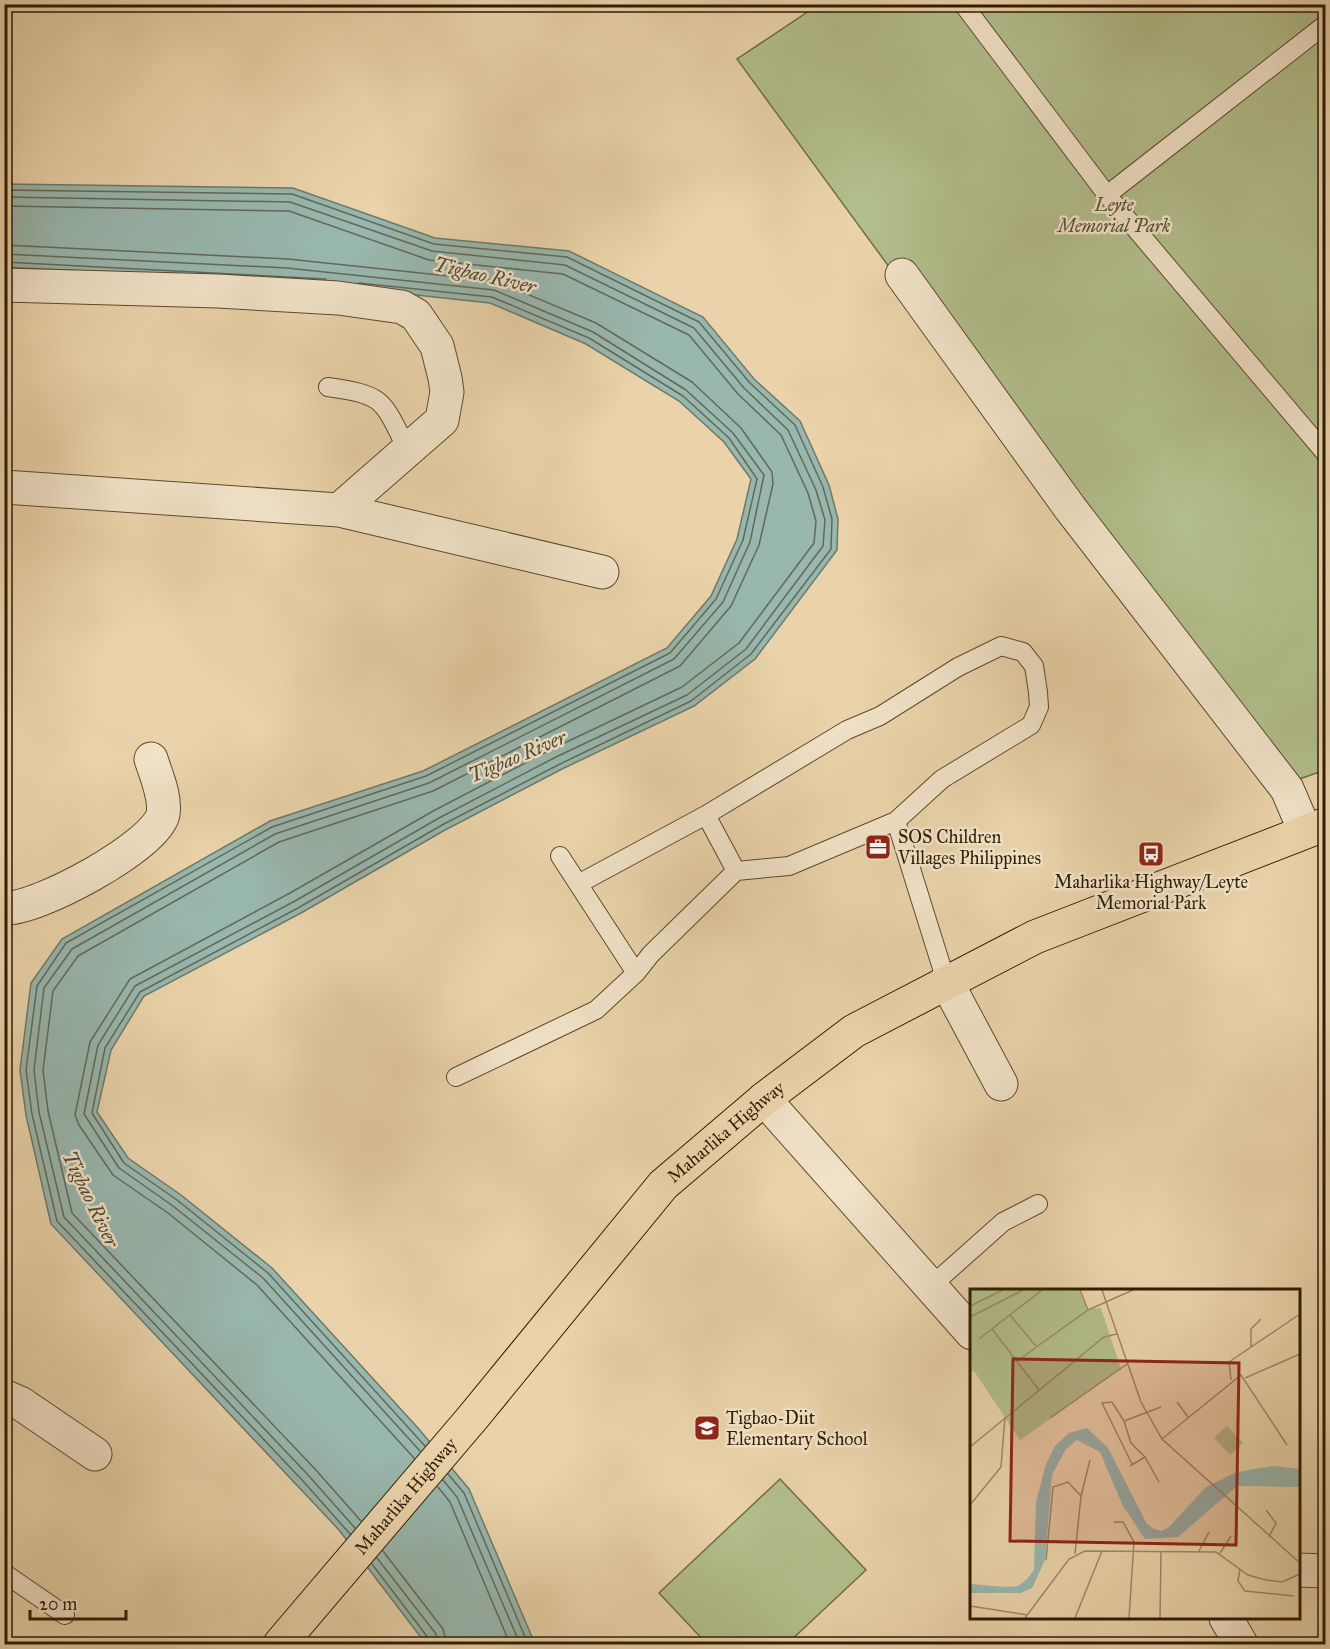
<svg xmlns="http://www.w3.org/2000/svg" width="1330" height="1649" font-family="'IM FELL Great Primer',serif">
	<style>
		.green { fill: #b2be8c; stroke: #706c48; stroke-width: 1.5 }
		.water { fill: #98b7ae; stroke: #6e796a; stroke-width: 1.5 }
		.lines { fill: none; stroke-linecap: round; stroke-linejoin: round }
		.shore { stroke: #636958; stroke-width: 1.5 }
		.service-casing { stroke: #5d492d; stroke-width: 20 }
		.minor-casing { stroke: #5d492d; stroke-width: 35 }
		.trunk-casing { stroke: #2e1b03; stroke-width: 35 }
		.service { stroke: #f1e2c8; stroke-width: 18 }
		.minor { stroke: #f1e2c8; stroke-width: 33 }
		.trunk { stroke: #ead3aa; stroke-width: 33 }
		.labels { text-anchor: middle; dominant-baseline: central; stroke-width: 5; stroke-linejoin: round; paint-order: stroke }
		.park-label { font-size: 18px; font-style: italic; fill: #564c2c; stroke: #f1e2c8 }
		.poi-label { font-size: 18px; fill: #2e1b03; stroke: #f1e2c8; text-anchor: start }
		.street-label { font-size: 18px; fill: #2e1b03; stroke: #f1e2c8 }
		.water-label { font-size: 20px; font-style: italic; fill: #4e4a36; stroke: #f1e2c8 }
		.inset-road { fill: none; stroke: #9f8967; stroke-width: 1.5 }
		.view { fill: #8f2418; fill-opacity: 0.15; stroke: #8f2418; stroke-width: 3 }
		.inset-edge { fill: none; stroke: #2e1b03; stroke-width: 3 }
	</style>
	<rect width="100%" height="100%" fill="#ead3aa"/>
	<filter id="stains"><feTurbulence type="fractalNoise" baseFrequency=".00333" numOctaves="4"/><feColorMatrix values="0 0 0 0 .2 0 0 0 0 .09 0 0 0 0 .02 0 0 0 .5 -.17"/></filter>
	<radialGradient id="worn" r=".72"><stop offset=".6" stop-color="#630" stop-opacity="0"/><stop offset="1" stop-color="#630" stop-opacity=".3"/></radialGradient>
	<path class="green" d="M818 5H1325V770L1271 789 737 59Z
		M780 1479 866 1570 787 1644H707L659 1593Z"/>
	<path class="water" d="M4 184 293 188 435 238 569 251 703 317 754 379 800 421 829 485 838 519 837 550 755 659 694 706 562 769 445 830 301 913 144 996 111 1050 97 1112 128 1158 181 1195 272 1268 418 1428 469 1489 535 1644H426L339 1530 51 1224 26 1115 20 1070 31 983 62 939 270 821 423 771 667 648 711 596 737 539 751 479 724 442 679 401 586 344 490 303 286 281 5 267Z"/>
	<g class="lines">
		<path class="shore" d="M4 190 292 194 434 244 567 257 699 322 750 383 795 425 823 487 832 519 831 549 751 654 691 701 560 764 442 825 298 908 140 992 105 1048 92 1113 124 1163 177 1200 268 1273 425 1446
			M4 197 290 202 432 251 565 265 694 328 744 388 788 430 816 490 825 520 823 546 746 649 687 695 556 757 439 818 295 901 135 986 98 1045 84 1114 119 1168 173 1206 263 1278 420 1451
			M4 206 289 211 429 260 563 274 689 335 738 394 781 435 808 493 816 521 814 543 739 643 682 687 552 749 435 810 290 893 130 979 90 1042 75 1115 79 1125 113 1175 168 1213 257 1285 414 1458
			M4 245 288 259 496 281 596 323 692 382 741 428 772 472 773 484 759 545 731 606 680 666 433 791 279 842 78 956 53 991 43 1070 48 1111 72 1213 315 1469 361 1521
			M4 254 287 268 494 290 593 332 686 390 733 433 764 475 750 542 723 602 674 659 429 783 275 834 72 949 44 988 34 1070 39 1112 64 1217 309 1476 355 1528
			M4 262 326 279
			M448 1474 464 1493 528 1644
			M443 1480 457 1497 520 1644
			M438 1487 450 1502 510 1644
			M350 1534 303 1481 57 1221 32 1114 26 1070 37 986 66 943 272 827 426 776 670 653 716 599 743 540 757 479 729 438 683 396 589 338 492 297 359 283
			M383 1551 443 1629 447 1644
			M377 1558 436 1634 438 1644
			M372 1564 429 1639 431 1644"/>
		<defs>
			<path id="service" d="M963 4 1107 195 1326 454
				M1107 195 1326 24
				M328 387C384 395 382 399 407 449
				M706 815 736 871
				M560 856 636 973 651 954 736 871 789 866 896 821 946 981
				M580 883 706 815 847 730 880 716 958 667 1001 646 1023 652 1034 666 1038 692 1039 707 1031 725 942 779 896 821
				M456 1077 596 1010 636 973
				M930 1287 1003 1222 1038 1204
				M4 1573 65 1615"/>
			<path id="minor" d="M902 275 1070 508 1287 789 1305 831
				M4 285 218 291 338 298 402 307 416 315 437 346 445 378 447 392 442 420 339 510
				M4 487 339 510 602 572
				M4 908C36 911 157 845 163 814 166 797 156 775 151 759
				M946 981 1001 1084
				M764 1099 972 1333
				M4 1396 20 1403 95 1454
				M1298 1570 1326 1571
				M1226 1618 1241 1644"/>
			<g id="trunk">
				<path id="s1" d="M280 1644 474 1416 663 1185 764 1099 854 1031 1035 937 1326 824"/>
			</g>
		</defs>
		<use href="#service" class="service-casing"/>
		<use href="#minor" class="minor-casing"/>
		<use href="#trunk" class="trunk-casing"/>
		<use href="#service" class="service"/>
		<use href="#minor" class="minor"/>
		<use href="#trunk" class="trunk"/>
	</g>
	<defs>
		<symbol id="office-square" viewBox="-11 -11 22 22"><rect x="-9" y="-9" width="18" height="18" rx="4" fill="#8f2418" stroke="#f1e2c8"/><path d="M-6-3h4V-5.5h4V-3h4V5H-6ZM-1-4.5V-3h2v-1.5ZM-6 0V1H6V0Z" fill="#fff"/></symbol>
		<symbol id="bus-square" viewBox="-11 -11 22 22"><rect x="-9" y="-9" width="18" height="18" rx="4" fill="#8f2418" stroke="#f1e2c8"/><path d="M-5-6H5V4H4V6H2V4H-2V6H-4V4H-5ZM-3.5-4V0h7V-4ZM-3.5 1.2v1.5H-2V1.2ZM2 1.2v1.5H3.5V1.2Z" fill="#fff"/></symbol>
		<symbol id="school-square" viewBox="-11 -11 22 22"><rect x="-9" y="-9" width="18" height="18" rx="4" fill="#8f2418" stroke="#f1e2c8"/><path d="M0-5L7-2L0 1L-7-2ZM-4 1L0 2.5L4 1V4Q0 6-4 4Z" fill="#fff"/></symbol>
	</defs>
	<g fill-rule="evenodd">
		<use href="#office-square" x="863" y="832" width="30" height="30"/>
		<use href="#bus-square" x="1136" y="839" width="30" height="30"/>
		<use href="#school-square" x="692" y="1413" width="30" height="30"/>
	</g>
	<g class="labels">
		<g class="park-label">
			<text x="1114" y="205">Leyte<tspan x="1114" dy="21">Memorial Park</tspan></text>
		</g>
		<g class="poi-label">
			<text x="898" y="837">SOS Children<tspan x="898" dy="21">Villages Philippines</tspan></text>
			<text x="1151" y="882" text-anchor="middle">Maharlika Highway/Leyte<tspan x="1151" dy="21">Memorial Park</tspan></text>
			<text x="726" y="1418">Tigbao-Diit<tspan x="726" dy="21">Elementary School</tspan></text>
		</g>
		<g class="street-label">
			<text stroke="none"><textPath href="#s1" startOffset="680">Maharlika Highway</textPath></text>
			<text stroke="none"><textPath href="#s1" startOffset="194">Maharlika Highway</textPath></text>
		</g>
		<g class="water-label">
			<text transform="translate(485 275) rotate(13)">Tigbao River</text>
			<text transform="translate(517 756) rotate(-23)">Tigbao River</text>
			<text transform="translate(91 1199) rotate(64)">Tigbao River</text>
		</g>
	</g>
	<g transform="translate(970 1289)">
		<rect width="330" height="330" fill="#ead3aa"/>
		<path d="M0 1H109L117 20 131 19 151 80 50 151 4 82 0 83ZM257 137 273 154 260 166 244 149Z" fill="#b2be8c"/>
		<path d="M117 139 138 159 177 235 184 240 192 242 199 238 236 198 267 183 303 177 330 180V198L267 197 208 248 175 250 153 217 130 163 107 151 96 160 82 186 75 271 62 299 51 304H0V295L36 298 48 297 57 290 64 281 66 213 76 175 85 157 99 144Z" fill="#98b7ae"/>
		<path class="inset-road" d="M110 1 118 21M132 1 171 113 192 150 330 274M0 17 33 1M40 26 66 57M0 28 53 1M22 40 69 101M9 50 72 1M281 58V40L291 30M47 72 118 21 163 1M275 89 330 65M261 91 259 73 330 25M207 113 218 128M80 129 157 75M154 132 142 113 132 114 162 175M192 150 271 86 317 156M0 158 134 48 147 45M175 168 189 193M160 177 175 168 161 154 154 132 191 118M0 216 31 178 35 128M296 221 306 234 299 248M144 233H153L164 253 159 329M229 262 239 243M250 264 261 247M105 265 111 207 120 171M76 271 83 198 98 193 111 207M270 280 268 292 275 302 324 307M0 317 58 326M55 329 99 270 115 262 246 263 278 286 296 291 312 293 330 285M105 329 132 262M190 329 191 262"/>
		<path class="view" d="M43 70 269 74 266 256 40 252Z"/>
		<rect width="330" height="330" class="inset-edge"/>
	</g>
	<rect width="1330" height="1649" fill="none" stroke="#ead3aa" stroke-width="24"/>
	<rect x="6" y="6" width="1318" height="1637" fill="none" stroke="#2e1b03" stroke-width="3"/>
	<rect x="12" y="12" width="1306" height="1625" fill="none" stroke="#2e1b03" stroke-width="1.5"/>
	<path d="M30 1610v9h96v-9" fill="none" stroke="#2e1b03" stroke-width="3"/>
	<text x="39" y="1610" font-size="18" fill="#2e1b03" stroke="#f1e2c8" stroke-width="4.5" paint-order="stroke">20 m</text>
	<rect width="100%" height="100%" filter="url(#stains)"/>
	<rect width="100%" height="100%" fill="url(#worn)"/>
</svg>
